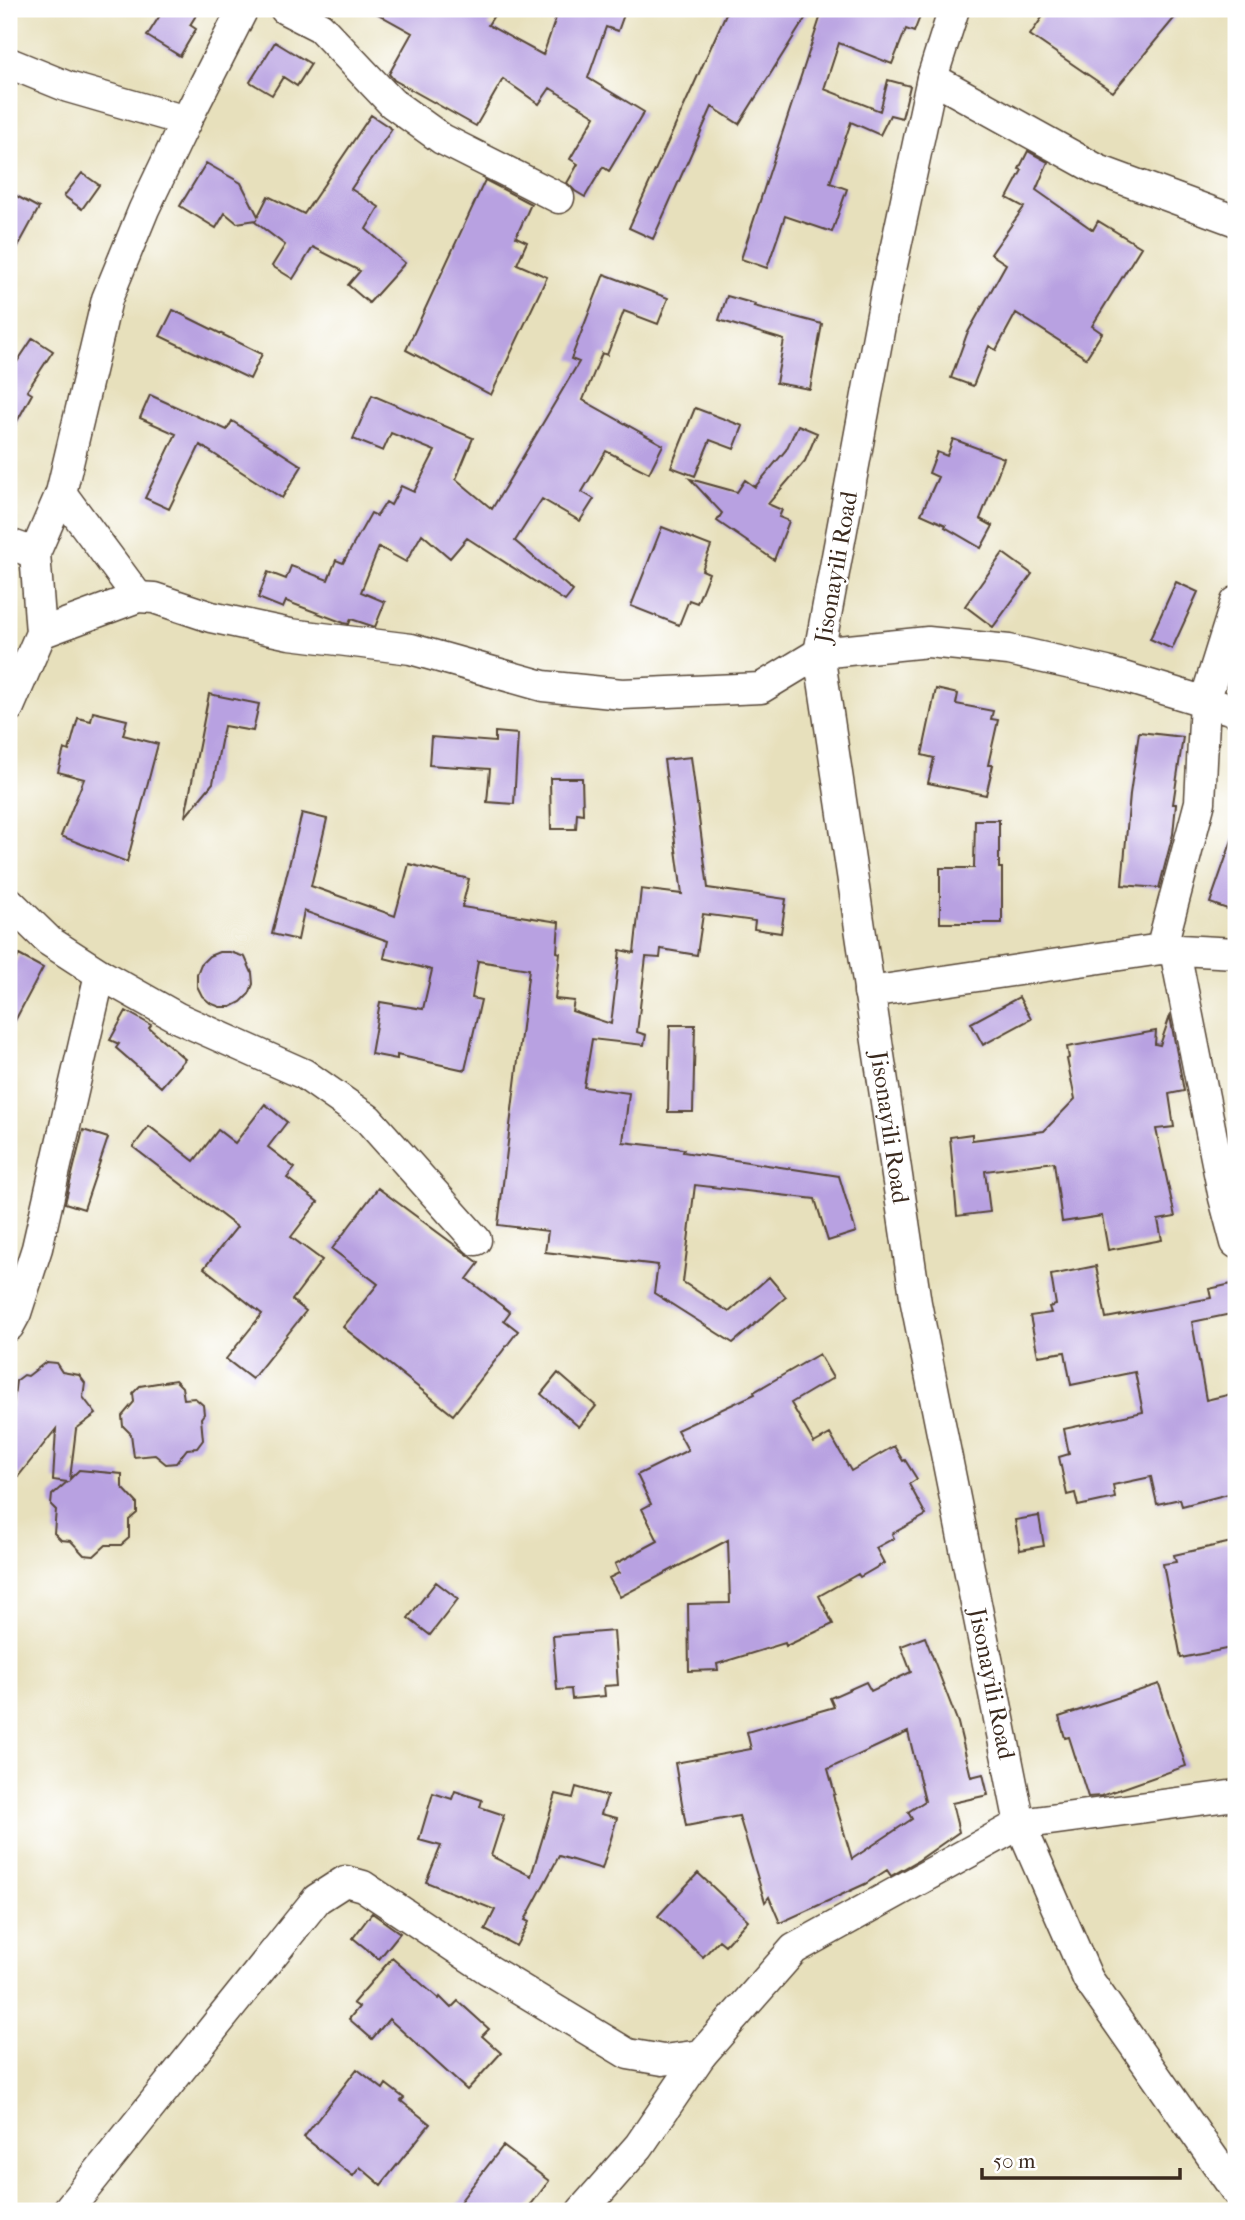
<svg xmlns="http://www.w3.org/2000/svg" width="1245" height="2220" font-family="'IM FELL French Canon',serif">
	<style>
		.building { fill: #b8a1e1; fill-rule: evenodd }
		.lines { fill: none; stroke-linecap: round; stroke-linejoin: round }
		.minor-casing { stroke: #554536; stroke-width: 33 }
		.minor { stroke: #fff; stroke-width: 30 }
		.labels { text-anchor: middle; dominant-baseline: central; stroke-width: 5; stroke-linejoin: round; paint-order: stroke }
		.street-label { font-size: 24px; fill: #3b2a1e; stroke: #fff }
	</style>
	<rect width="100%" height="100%" fill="#fff"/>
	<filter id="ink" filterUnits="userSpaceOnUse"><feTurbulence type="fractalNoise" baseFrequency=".0143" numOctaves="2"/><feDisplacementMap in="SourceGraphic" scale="14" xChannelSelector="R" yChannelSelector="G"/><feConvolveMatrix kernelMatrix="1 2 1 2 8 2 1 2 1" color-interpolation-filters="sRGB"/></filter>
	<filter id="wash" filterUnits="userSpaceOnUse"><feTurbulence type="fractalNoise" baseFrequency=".00686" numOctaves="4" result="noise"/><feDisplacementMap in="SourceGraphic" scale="28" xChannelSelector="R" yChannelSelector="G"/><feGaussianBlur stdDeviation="1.57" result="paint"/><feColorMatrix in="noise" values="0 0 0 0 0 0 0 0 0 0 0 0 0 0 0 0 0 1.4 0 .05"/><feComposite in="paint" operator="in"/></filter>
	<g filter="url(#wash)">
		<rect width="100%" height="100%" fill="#e7e0bc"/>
		<g id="blocks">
			<path class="building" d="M164 9H200L190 25 196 29 180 56 147 36Z
				M369 9H498L488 25 543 55 559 9H626L618 31 606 27 588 78 644 112 609 171 603 167 585 197 575 191 567 183 578 164 570 159 595 116 550 88 539 104 503 79 476 126 394 80 389 74 412 33Z
				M728 9H811L739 124 712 107 653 239 629 228Z
				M823 9H923L914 32 906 29 892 64 839 43 824 89 880 111 888 80 910 86 902 118 890 115 880 135 851 122 830 183 847 189 832 232 785 216 767 268 741 259Z
				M1048 9H1182L1113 92 1030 35Z
				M275 42 311 64 297 86 283 77 272 95 250 82Z
				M371 115 392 129 351 189 379 207 366 229 405 263 369 303 348 285 360 271 313 247 293 279 272 266 285 245 255 222 256 220 237 223 225 213 216 228 180 206 206 163 241 183 258 216 268 196 304 214Z
				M1028 151 1048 162 1036 190 1093 230 1098 221 1141 247 1092 326 1102 333 1086 358 1016 313 996 350 989 346 973 386 951 378 967 334 1006 264 991 254 1024 207 1007 198 1022 170 1019 169Z
				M82 173 99 185 82 209 64 196Z
				M485 180 531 204 516 237 527 242 517 264 547 277 491 395 406 350Z
				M9 192 39 208 9 263Z
				M604 274 668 298 658 324 624 311 607 355 602 353 583 400 663 445 649 473 606 451 582 492 594 499 580 521 542 499 515 541 573 591 565 601 467 538 450 558 422 534 406 562 379 547 361 592 385 602 375 627 351 619 349 624 344 623 286 601 283 608 258 598 268 572 286 579 291 566 328 580 336 560 343 563 371 513 377 516 386 502 391 505 401 486 414 492 435 451 391 433 383 451 353 439 372 395 473 438 456 479 492 509 579 362 571 359Z
				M727 296 755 304 754 306 822 324 810 389 776 383 784 340 719 320Z
				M173 310 262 354 250 379 160 336Z
				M33 338 53 351 27 391 32 394 9 436V374Z
				M150 395 227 430 232 421 302 466 282 498 200 445 169 509 145 498 176 434 140 418Z
				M695 408 743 426 734 449 710 440 695 476 671 467Z
				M798 425 817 433 805 461 768 504 782 510 779 517 789 521 774 560 717 521 722 513 690 479 737 492 745 480 755 487 786 450Z
				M953 439 1004 458 980 519 993 526 981 548 945 527 946 525 921 514 938 477 929 473 937 452 947 456Z
				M662 527 711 546 702 570 709 573 697 603 689 600 679 625 631 606Z
				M1003 553 1032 574 993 627 965 606Z
				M1176 582 1198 592 1172 649 1150 639Z
				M936 689 958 694 956 704 993 711 991 719 998 720 988 765H993L986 795 928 783 934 758 922 755Z
				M209 694 259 704 253 731 224 726 213 783 185 817Z
				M93 712 127 720 123 735 158 744 127 862 61 836 84 779 58 772 64 749 69 751 78 718 91 721Z
				M495 732 518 734 514 804 487 802 490 769 429 765 431 737 495 742Z
				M1139 732 1183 737 1173 804H1176L1173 834 1159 888 1122 885 1130 794Z
				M691 757 708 888 786 899 781 933 754 929 755 921 703 914 697 955 661 949 660 958 646 957 637 1032 646 1035 644 1045 592 1039 584 1087 629 1093 623 1142 684 1149 683 1152 839 1176 856 1232 828 1241 815 1199 695 1185 683 1282 729 1312 769 1277 786 1297 733 1343 654 1293 658 1265 545 1252 548 1231 498 1225 529 969 478 961 472 998 481 1000 465 1070 397 1055V1059L371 1054 380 1002 423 1009 432 970 384 958 388 941 304 911 298 940 272 934 302 813 327 819 311 886 395 916 409 864 469 879 462 907 559 922 557 952 560 953 555 999 574 1001 572 1011 611 1024 620 950 634 953 641 889 682 894 664 760Z
				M550 778H582L583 814 577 813 576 829H551Z
				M975 820H999V868H1002V923H940V868H974Z
				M1233 837H1236V912L1210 903Z
				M219 952H230L245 957 252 973 253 984 249 994 241 1002 231 1007H220L210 1003 202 996 197 986V974L201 964 209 956Z
				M19 955 43 968 9 1032V974Z
				M1019 997 1031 1019 983 1045 971 1023Z
				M126 1011 151 1025 149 1028 185 1059 161 1087 116 1048 119 1044 110 1040Z
				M1170 1016 1184 1091 1169 1094 1174 1127 1156 1129 1175 1217 1158 1220 1162 1240 1108 1250 1102 1216 1062 1222 1054 1162 985 1171 990 1212 957 1216 950 1137 972 1134V1140L1044 1131 1075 1099 1067 1059 1069 1058 1067 1047 1156 1031 1155 1044 1160 1045Z
				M670 1025H695L693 1112H668Z
				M265 1104 287 1122 268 1147 295 1168 287 1178 318 1202 291 1237 322 1260 292 1300 306 1311 252 1379 226 1359 262 1314 204 1268 237 1227 133 1147 149 1126 194 1161 218 1130 235 1143Z
				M83 1130 108 1138 84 1209 65 1203Z
				M378 1188 479 1263 467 1279 510 1312 504 1320 518 1331 453 1415 343 1327 378 1284 332 1249Z
				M1096 1266 1106 1318 1211 1298 1209 1289 1236 1283V1313L1192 1322 1206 1400 1236 1393V1492L1182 1506 1180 1499 1157 1504 1151 1477 1113 1485 1115 1498 1078 1506 1075 1493 1067 1495 1059 1457 1069 1454 1064 1429 1143 1412 1135 1372 1071 1385 1065 1352 1038 1356 1030 1316 1051 1313 1049 1307 1056 1305 1051 1275Z
				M819 1354 833 1378 791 1403 814 1443 830 1434 851 1471 894 1446 903 1461 905 1460 917 1479 909 1484 926 1515 892 1534 894 1538 876 1548 884 1563 860 1577 858 1574 819 1596 833 1624 786 1646 785 1643 717 1664 718 1670 689 1671 688 1604 730 1603 728 1540 620 1597 609 1578 619 1573 615 1564 658 1541 642 1509 651 1504 637 1475 688 1450 677 1430 755 1394 754 1392Z
				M46 1362 56 1363 62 1372 79 1375 85 1383 83 1397 96 1414 76 1429 70 1479 79 1470 122 1474V1487L137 1503V1513L129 1520V1538L121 1545H106L94 1556 84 1555 71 1541 61 1540 54 1533 56 1510 51 1505 52 1495 67 1482 53 1480 56 1429 9 1488V1412L10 1407 13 1404 16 1381 24 1375 28 1376Z
				M558 1373 596 1406 579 1427 541 1394Z
				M175 1380 182 1387 184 1399 195 1398 203 1405 204 1414 201 1418 203 1440 197 1448 187 1449 176 1463 166 1464 155 1455 134 1457 131 1434 123 1426 122 1416 134 1402 133 1393 140 1386Z
				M1039 1516 1044 1546 1020 1550 1015 1520Z
				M1236 1541V1647L1181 1658 1163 1564 1176 1562 1174 1555Z
				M436 1582 458 1599 430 1635 408 1618Z
				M614 1631 618 1685 604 1686 605 1696 572 1699 571 1689 557 1690 553 1636Z
				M925 1637 958 1723 971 1777 983 1774 988 1795 952 1803 959 1832 919 1860 891 1876 887 1870 865 1884 780 1923 769 1897 765 1902 739 1816 686 1826 675 1763 751 1749 747 1732 834 1707 830 1698 866 1682 871 1691 911 1672 901 1646ZM908 1732 925 1801 908 1812 912 1819 852 1859 833 1795 835 1794 828 1769Z
				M1159 1684 1186 1766 1101 1796 1088 1797 1069 1737 1065 1738 1059 1717Z
				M576 1787 607 1796 601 1814 617 1818 602 1869 559 1856 525 1920 529 1922 516 1946 485 1930 495 1910 426 1882 441 1846 419 1840 433 1793 452 1799 455 1791 482 1800 480 1807 504 1815 491 1856 531 1876 556 1794 573 1798Z
				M698 1873 748 1920 725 1945 719 1940 703 1957 658 1916Z
				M372 1913 400 1933 379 1959 353 1938Z
				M392 1958 439 1999 440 1997 451 2008 458 2001 489 2029 482 2036 501 2053 467 2090 389 2019 372 2039 349 2019 359 2007 353 2003Z
				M357 2069 383 2089 386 2084 404 2098 401 2101 430 2124 381 2185 360 2167 353 2176 304 2137Z
				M503 2146 549 2181 526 2211H453Z"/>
		</g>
	</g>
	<g filter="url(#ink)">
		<use href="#blocks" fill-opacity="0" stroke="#554536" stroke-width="2"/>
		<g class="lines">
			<defs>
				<g id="minor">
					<path d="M285 9 320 27 392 103 442 139 559 198"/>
					<path id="s1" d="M954 9 932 78 886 293 819 653 916 1303 1020 1824 1088 1979 1236 2191"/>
					<path d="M9 63 68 87 186 121"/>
					<path d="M932 78 1098 170 1236 221"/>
					<path d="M61 493 138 597"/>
					<path d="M9 544 35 553"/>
					<path d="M41 633 138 597 154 598 211 617 290 634 411 649 543 686 622 694 761 688 819 653 928 642 1009 650 1107 672 1236 711"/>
					<path d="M9 707 41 633 35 553 61 493 107 299 144 209 186 121 243 9"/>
					<path d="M9 902 49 941 100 974 178 1018 304 1074 368 1119 476 1240"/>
					<path d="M1161 949 1200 802 1205 701 1236 602"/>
					<path d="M1175 951 1224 1198 1236 1243"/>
					<path d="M869 992 1161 949 1236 953"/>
					<path d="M9 1326 16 1313 37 1248 100 974"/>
					<path d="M67 2211 317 1899 345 1881 363 1886 489 1970 628 2054 663 2060 701 2055"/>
					<path d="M582 2211 639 2146 701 2055 794 1949 1020 1824 1236 1795"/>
				</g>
			</defs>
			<use href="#minor" class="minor-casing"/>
			<use href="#minor" class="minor"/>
		</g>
	</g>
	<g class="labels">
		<g class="street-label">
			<text transform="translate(836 567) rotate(-80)">Jisonayili Road</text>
			<text stroke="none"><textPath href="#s1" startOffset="1138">Jisonayili Road</textPath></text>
			<text stroke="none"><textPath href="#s1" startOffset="1704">Jisonayili Road</textPath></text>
		</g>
	</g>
	<rect width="1245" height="2220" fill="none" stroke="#fff" stroke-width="35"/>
	<path d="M982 2168v10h198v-10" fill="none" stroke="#3b2a1e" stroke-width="3.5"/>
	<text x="993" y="2168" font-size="21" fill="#3b2a1e" stroke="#ffffff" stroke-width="5" paint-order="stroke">50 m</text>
</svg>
